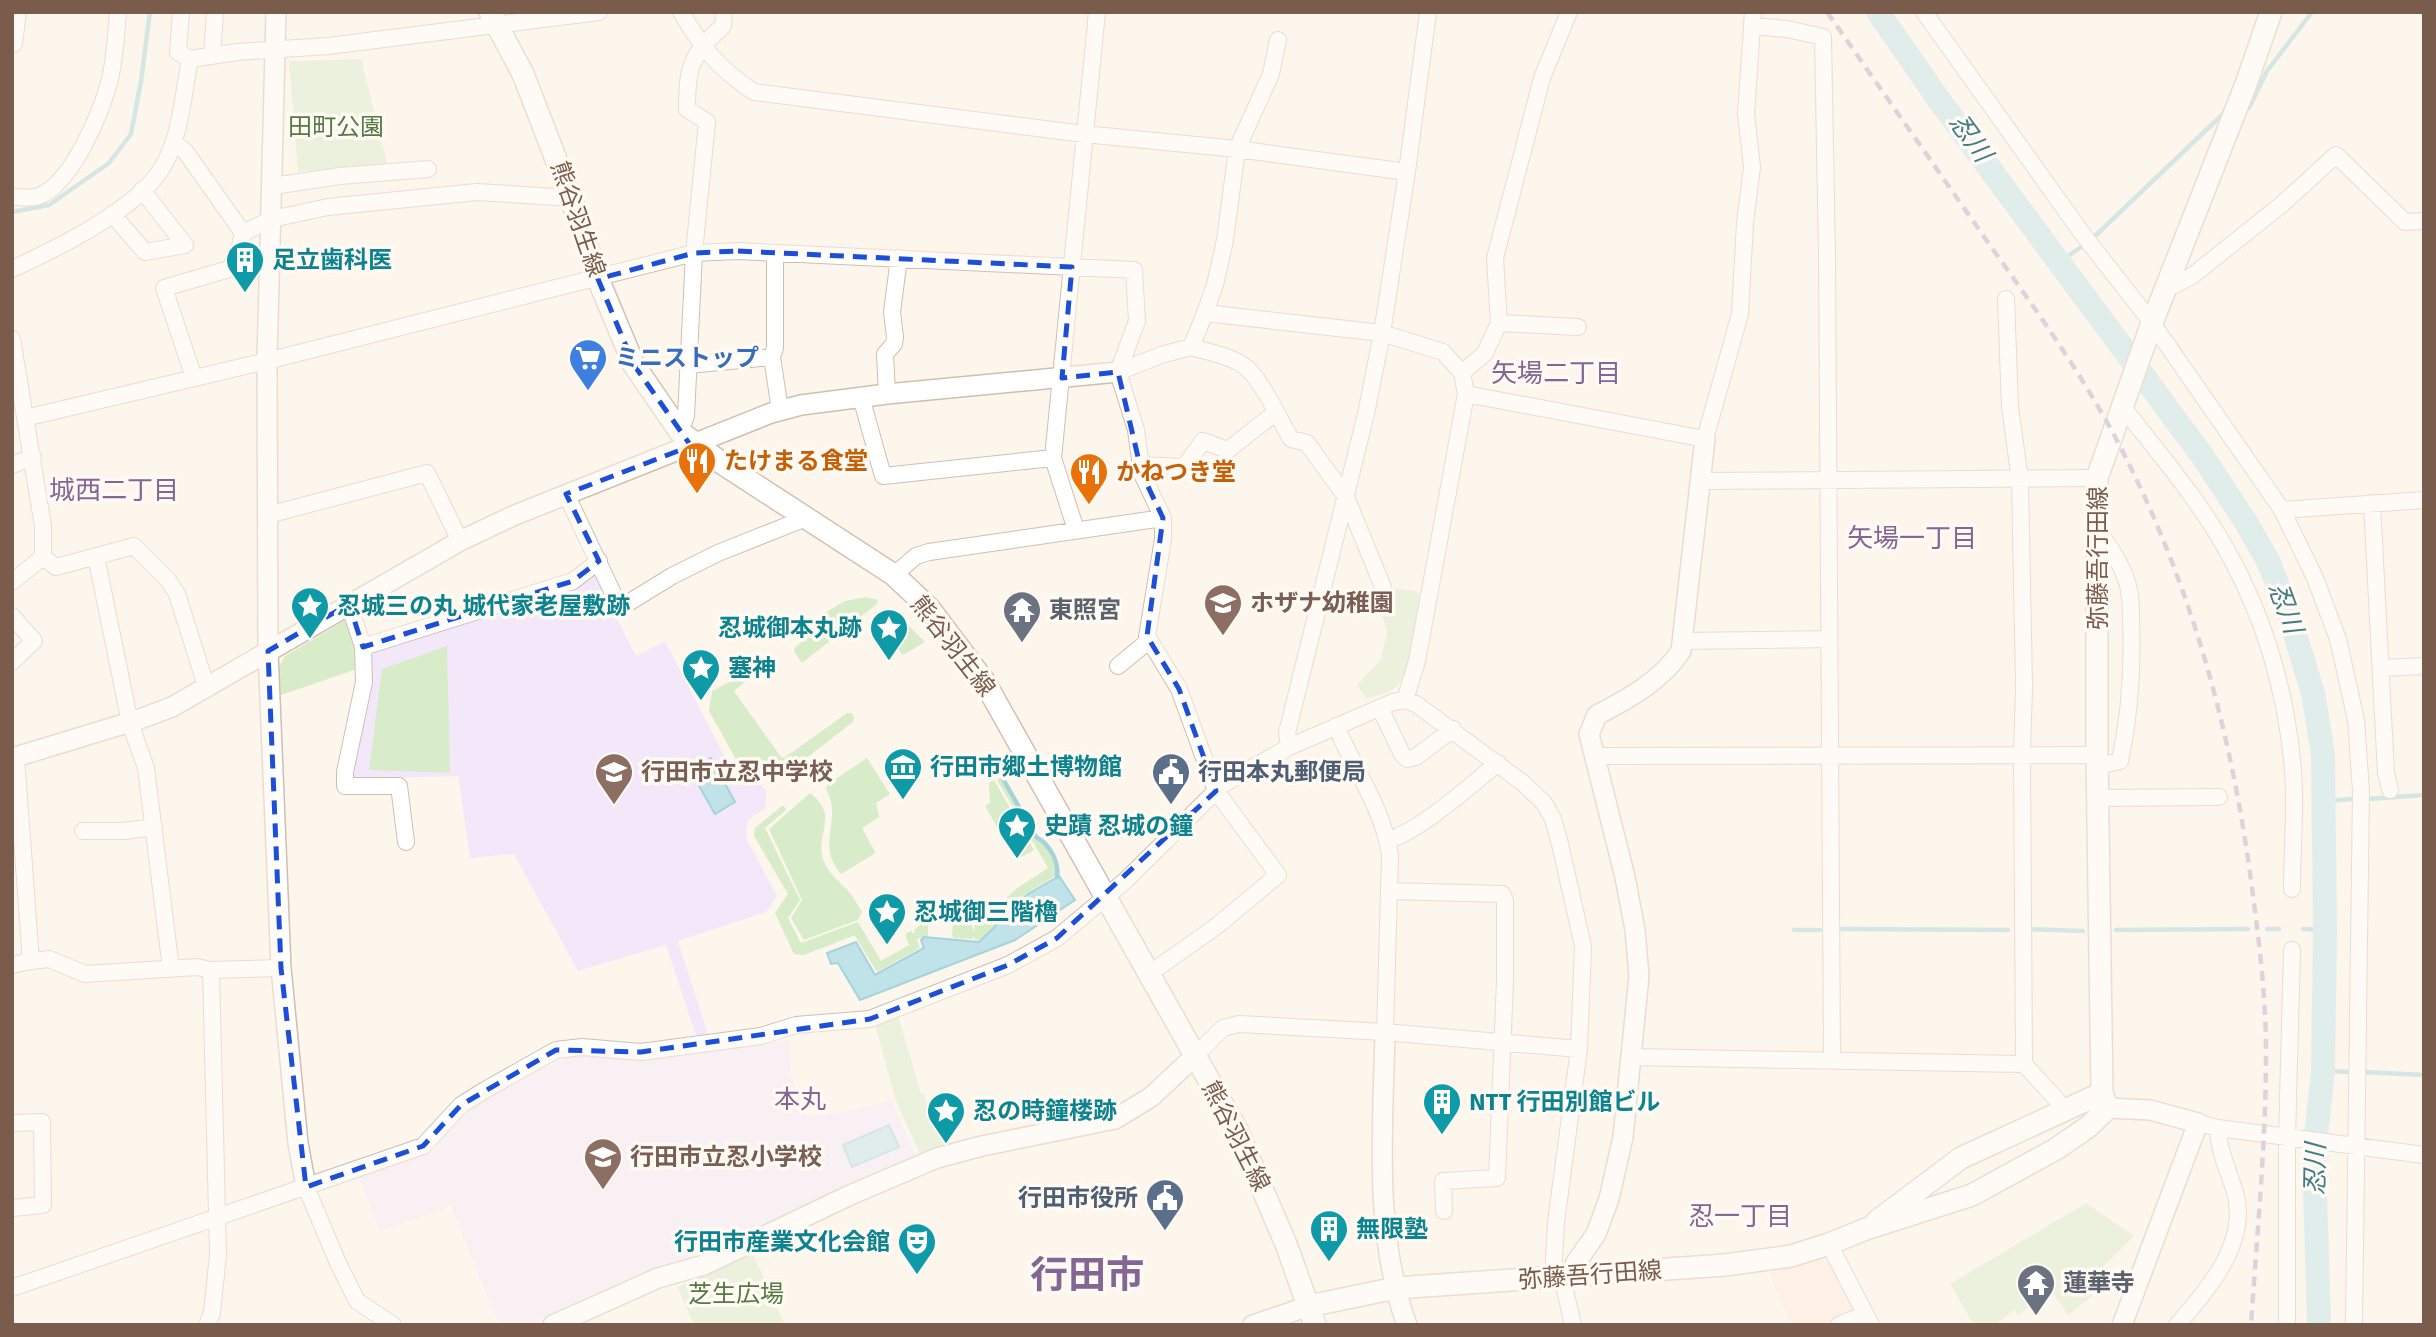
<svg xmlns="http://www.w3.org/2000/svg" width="2436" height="1337" font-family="Signika,'Noto Sans JP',sans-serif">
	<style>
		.commercial { fill: #fde8e0 }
		.education { fill: #f3e8fa }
		.green { fill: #d8ecc9 }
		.water { fill: #bfe3e8; stroke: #a5d3da; stroke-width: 2 }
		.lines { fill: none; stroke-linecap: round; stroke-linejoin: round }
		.stream { stroke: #a5d3da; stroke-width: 4.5 }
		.river { stroke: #bfe3e8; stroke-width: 24 }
		.minor-casing { stroke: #d1beb0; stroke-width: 18 }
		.tertiary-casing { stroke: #d1beb0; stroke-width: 22 }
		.secondary-casing { stroke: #d6c0b0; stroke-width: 24 }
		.minor { stroke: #fff; stroke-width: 16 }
		.tertiary { stroke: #fff; stroke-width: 19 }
		.secondary { stroke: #fff; stroke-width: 21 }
		.rail { stroke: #b9a8c9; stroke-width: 4.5; stroke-dasharray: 10 7; stroke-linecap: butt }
		.marked { fill: none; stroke: #1d4ed8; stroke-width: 5; stroke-dasharray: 14 9; stroke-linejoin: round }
		.labels { text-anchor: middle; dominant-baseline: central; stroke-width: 7; stroke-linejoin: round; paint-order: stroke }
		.park-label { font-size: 24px; fill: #537a41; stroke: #fffaf3 }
		.street-label { font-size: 24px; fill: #7a5c4d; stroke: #fffaf3 }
		.culture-label { font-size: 24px; font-weight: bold; fill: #0d838f; stroke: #fffaf3; text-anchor: start }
		.shop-label { font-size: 24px; font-weight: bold; fill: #366cbe; stroke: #fffaf3; text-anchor: start }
		.food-label { font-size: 24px; font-weight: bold; fill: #c56008; stroke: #fffaf3; text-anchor: start }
		.education-label { font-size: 24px; font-weight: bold; fill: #785e54; stroke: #fffaf3; text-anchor: start }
		.worship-label { font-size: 24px; font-weight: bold; fill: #5b616d; stroke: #fffaf3; text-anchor: start }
		.service-label { font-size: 24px; font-weight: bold; fill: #4e5e75; stroke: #fffaf3; text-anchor: start }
		.water-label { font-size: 26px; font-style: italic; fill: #437c86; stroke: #fffaf3 }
		.neighbourhood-label { font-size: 26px; fill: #846695; stroke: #fffaf3 }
		.town-label { font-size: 38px; font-weight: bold; fill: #846695; stroke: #fffaf3 }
	</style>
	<rect width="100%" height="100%" fill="#fdf6ec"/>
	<path class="commercial" d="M1820 1259 1831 1263 1856 1312 1828 1325H1791L1769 1273Z"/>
	<path class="education" d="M590 576H595L636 656 665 641 735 777 761 785 766 790V803L764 809 748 820 746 838 777 896 766 912 678 941 709 1037 697 1039 666 945 578 971 514 854 470 858 458 776 351 779 367 652Z
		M789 1040 790 1073 807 1117 849 1111 891 1100 916 1156 707 1253 660 1265 577 1301 529 1325H499L451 1206 380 1231 359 1177 433 1151 447 1131 473 1108 516 1079 547 1065 576 1055 641 1060Z"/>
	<path class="green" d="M361 59 387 163 298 172 289 61Z
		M1383 587 1417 591 1421 597C1417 618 1411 675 1394 689 1387 694 1375 696 1367 699L1357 685 1381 659 1387 632 1374 589Z
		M866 597 878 600 877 604 802 663 794 651 795 648 812 631 821 615 845 601Z
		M892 609 925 642 903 655 875 623Z
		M346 620 356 652 357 669 278 696 277 670 285 656Z
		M447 646 450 773 369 770 382 669Z
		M747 673 751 677 734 691 781 757 784 758 847 713H852L854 717 853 722 788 772 770 776 742 770 709 711 712 691Z
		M867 758 890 794 876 803 879 817 862 828 875 852 874 854 841 874C814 842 844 822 826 789L828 784Z
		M1000 778 1034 838C1047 844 1057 862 1055 876L1027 893 980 940H975L974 937 972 939 954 938 952 935 953 924 971 923 974 932 975 924 981 923 1017 888 1048 868 997 780Z
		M994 780 1034 850 1016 860 985 806 990 803 989 783Z
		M810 793C840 816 815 833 823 859 828 874 840 882 850 893 855 899 858 906 862 912L858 920 804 940 791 918 802 900 769 829Z
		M782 806H784L786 810 765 828 800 900 788 918 801 943 858 922 881 961 909 945 905 934 911 931 914 934 915 929 922 924 928 923V936L917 939 920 948 877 972 855 936H853L804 955 794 954 775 913 788 894 754 836 755 828Z
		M898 1015 921 1094H923L944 1147 920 1155 895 1098 875 1024Z
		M2086 1203 2134 1236 2089 1281 2095 1289 2091 1297 2068 1315 2052 1291 2018 1315 2014 1309 1996 1325H1974L1950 1284Z
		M753 1254 785 1325H694L677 1287Z"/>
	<path class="water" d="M711 758 735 802 715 814 690 770Z
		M1059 876 1075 900 1015 940 860 1000 838 963 831 964 827 953 856 942 875 975 924 948 921 940 924 937 979 942 1028 894Z
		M889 1125 899 1147 852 1167 843 1145Z"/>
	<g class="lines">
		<path class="stream" d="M2243 110 2249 108 2267 71 2312 12
			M12 212 49 205 109 163 131 134 141 81 150 12
			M2094 237 2224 113
			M2058 263 2081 247
			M1003 779 1036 837C1050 844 1059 862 1057 877
			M2368 799 2424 795
			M2325 801 2353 799
			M1842 929 2008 930
			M2028 929 2083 931
			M2267 929H2279
			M2303 929 2325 930
			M1794 930H1820
			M2116 930 2248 929
			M2323 1071 2353 1072
			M2362 1072 2424 1075"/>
		<path class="river" d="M1878 12 1939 100 2201 454 2247 524 2268 561 2286 605 2313 693 2323 754 2325 930 2323 1071 2314 1155 2319 1325"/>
		<defs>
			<path id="minor" d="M181 12 178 52 190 59
				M681 12C702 48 719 69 754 92L1084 134 1237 149 1407 172 1382 333 1366 414 1287 733 1289 747
				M1924 12 2084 236 2152 323 2282 510 2315 578 2338 639 2356 720 2361 791 2354 1325
				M1753 26 1787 29 1823 37 1827 257 1832 1059
				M12 44H14L18 12
				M212 56 215 12
				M174 143 185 151 243 233 272 219 328 207 477 192 571 198
				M1407 172 1428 12
				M273 186 340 176 428 169
				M12 197C21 197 31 199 39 196 72 183 100 115 109 83 115 61 116 35 118 12
				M112 214 145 252 185 245 142 190
				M775 253V348L772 357 780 410
				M12 269C56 249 137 209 162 168 181 137 183 94 190 59L237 52 328 46 599 12
				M2166 289 2192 276 2281 205 2336 155 2405 222 2424 221
				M2006 299 2010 407 2020 480 2024 686 2022 754 2024 1064
				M1205 313 1215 285 1225 240 1237 149 1271 74 1278 40
				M1499 323 1578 327
				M12 339 43 526V557
				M1191 347C1208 352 1228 355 1243 365 1261 377 1279 419 1291 439L1307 443 1346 497 1383 587
				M689 365 772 357
				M1462 373 1485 353 1499 323 1495 258 1542 78 1569 12
				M194 378 164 288 229 269 238 255 243 233
				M887 394 885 354 894 344 895 337 892 312 899 258
				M1466 394 1705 439 1740 314 1745 223 1752 167 1746 114 1753 12
				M861 397 883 476 1053 458
				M2122 406C2160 455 2202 503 2231 558 2266 623 2287 697 2293 771 2296 810 2292 850 2292 889
				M25 418 267 361 694 253 738 251 1134 270 1137 321 1118 372
				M680 432 686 416 694 253 707 122 687 109C687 66 691 55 723 26L724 12
				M12 465 33 457
				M1141 465 1184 467 1203 441 1228 450 1275 413
				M1699 481 2097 478
				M566 494 620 608 672 576 718 553 806 518
				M2372 503 2386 773 2390 790
				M2282 510 2424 500
				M268 515 427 473 460 541
				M1076 530 1053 458 1097 12
				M2097 530C2109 545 2121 563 2127 582 2131 594 2131 607 2131 620 2133 668 2130 714 2120 761L2097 766
				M96 556 130 723 146 768 171 969
				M894 575 916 556 929 552 1163 518
				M12 582 43 557 56 567 134 546 168 580 177 594 207 689
				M349 604 363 647 364 682 345 772V786H399L406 842
				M12 616 34 641 12 662
				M1147 636 1179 689 1216 791 1278 875 1218 925 1149 974
				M1682 641 1829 639
				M363 647 573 581 599 561
				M1118 666 1146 643 1163 539V518L1142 474 1136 430 1118 372 1161 355 1191 347 1205 313 1382 333 1443 352 1462 373 1466 394 1417 661 1405 700
				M2382 668 2424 666
				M1380 708 1402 754 1407 759 1416 757 1453 729
				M1336 726C1354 769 1383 808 1390 855L1385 1032
				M1595 756 2097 755
				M16 757 31 961 49 959 85 974 197 967 211 970 281 968
				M2098 798 2219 797
				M83 831H124L154 827
				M1388 840C1420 831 1471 785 1498 763
				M1389 891 1502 894 1505 900V981L1497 1178 1443 1181 1444 1211
				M12 965 31 961
				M1195 1056 1223 1028 1239 1024 1385 1032 1579 1049
				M1630 1057 2024 1064 2057 1100 2063 1111
				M12 1123 42 1122 43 1205 12 1208
				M2198 1123 2218 1128 2424 1155
				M306 1187 338 1263 357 1301 393 1325
				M1829 1244 1871 1325
				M1562 1277 1573 1325
				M12 1288 423 1146 461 1105 485 1090 556 1050 582 1047 641 1052 761 1036 796 1025 870 1019 1008 965 1057 938 1125 881 1222 785 1289 747 1393 702 1405 700 1416 704 1523 783 1544 803 1553 819 1560 844 1583 946 1579 1049 1556 1222 1553 1277
				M207 1325 212 1313 218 1255 211 970
				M1839 1325 1865 1314
				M2177 1325C2207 1291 2247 1245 2236 1196 2230 1174 2218 1151 2218 1128
				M2287 1325V1138L2292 950"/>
			<path id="tertiary" d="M276 12 267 361 268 651 281 968 298 1143 306 1187
				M12 758 137 720 172 707 460 541 515 515 771 413 801 405 887 394 1118 372
				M1385 1032C1383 1129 1373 1232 1407 1325
				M2108 1108 2150 1110 2198 1123 2122 1325
				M1574 1276 1575 1264 1596 1234 1609 1199 1623 1137 1639 976 1635 930 1625 877 1589 734 1597 715C1628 699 1661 681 1681 651L1705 439
				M553 1325 658 1278 704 1265 848 1196 937 1158 982 1146 1115 1119 1151 1097 1195 1056
				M1253 1325 1309 1306"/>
			<path id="secondary" d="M490 12 523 74 571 198 598 279 634 365 680 432 723 464 894 575 929 608 984 681 1237 1130 1286 1244 1315 1325
				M1877 1221 1961 1158 2102 1093
				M1309 1306 1396 1288 1725 1265 1791 1256 1829 1244 1866 1229 1972 1195 2056 1149 2088 1127 2108 1108 2102 1093 2097 755V478L2152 323 2246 84 2271 12"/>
		</defs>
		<use href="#minor" class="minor-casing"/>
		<use href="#tertiary" class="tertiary-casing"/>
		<use href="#secondary" class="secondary-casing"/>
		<use href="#minor" class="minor"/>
		<use href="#tertiary" class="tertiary"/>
		<use href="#secondary" class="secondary"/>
		<path class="rail" d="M1827 12C1880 88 1934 165 1987 241 2031 303 2076 365 2113 433 2190 577 2233 734 2253 896 2260 948 2266 1000 2266 1053 2266 1144 2257 1234 2251 1325"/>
	</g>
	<path d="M0 0H2436V1337H0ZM738 251 1072 267 1062 378 1118 372 1142 474 1163 518 1147 636 1179 689 1216 791 1057 938 1008 965 870 1019 641 1052 556 1050 461 1105 423 1146 306 1187 281 968 268 651 349 604 363 647 573 581 599 561 566 494 691 446 634 365 598 279 694 253Z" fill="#fdf6ec" fill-opacity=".55" fill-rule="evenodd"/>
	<path class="marked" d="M738 251 1072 267 1062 378 1118 372 1142 474 1163 518 1147 636 1179 689 1216 791 1057 938 1008 965 870 1019 641 1052 556 1050 461 1105 423 1146 306 1187 281 968 268 651 349 604 363 647 573 581 599 561 566 494 691 446 634 365 598 279 694 253Z"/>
	<defs>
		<symbol id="building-pin" viewBox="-11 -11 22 30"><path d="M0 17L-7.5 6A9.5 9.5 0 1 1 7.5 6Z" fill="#0f9aa8" stroke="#fffaf3"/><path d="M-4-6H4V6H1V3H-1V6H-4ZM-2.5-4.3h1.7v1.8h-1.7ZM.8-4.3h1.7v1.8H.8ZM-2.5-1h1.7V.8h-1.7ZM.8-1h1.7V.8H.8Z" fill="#fff"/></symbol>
		<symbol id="supermarket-pin" viewBox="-11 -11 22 30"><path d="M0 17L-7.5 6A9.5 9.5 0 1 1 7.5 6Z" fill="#3f7fe0" stroke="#fffaf3"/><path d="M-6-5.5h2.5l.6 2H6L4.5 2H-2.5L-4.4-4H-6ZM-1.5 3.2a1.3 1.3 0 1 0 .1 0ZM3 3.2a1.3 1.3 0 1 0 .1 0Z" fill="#fff"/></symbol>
		<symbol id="restaurant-pin" viewBox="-11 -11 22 30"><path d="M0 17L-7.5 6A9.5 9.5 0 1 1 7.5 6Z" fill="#e8710a" stroke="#fffaf3"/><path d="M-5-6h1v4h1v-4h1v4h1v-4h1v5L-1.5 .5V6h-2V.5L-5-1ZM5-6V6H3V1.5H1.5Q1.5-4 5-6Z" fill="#fff"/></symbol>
		<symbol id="school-pin" viewBox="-11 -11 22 30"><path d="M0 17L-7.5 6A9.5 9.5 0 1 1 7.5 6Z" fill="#8d6e63" stroke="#fffaf3"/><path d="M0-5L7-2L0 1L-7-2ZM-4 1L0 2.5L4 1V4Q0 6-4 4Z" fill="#fff"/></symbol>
		<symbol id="sight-pin" viewBox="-11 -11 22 30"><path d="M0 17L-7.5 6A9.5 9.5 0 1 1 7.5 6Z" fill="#0f9aa8" stroke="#fffaf3"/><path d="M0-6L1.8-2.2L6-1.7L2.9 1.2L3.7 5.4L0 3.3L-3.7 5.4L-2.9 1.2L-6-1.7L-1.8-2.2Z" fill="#fff"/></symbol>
		<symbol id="temple-pin" viewBox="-11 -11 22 30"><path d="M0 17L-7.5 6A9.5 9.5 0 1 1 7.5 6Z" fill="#6b7280" stroke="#fffaf3"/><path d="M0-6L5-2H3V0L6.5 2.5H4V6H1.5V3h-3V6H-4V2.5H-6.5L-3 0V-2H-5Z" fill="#fff"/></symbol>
		<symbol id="museum-pin" viewBox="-11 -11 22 30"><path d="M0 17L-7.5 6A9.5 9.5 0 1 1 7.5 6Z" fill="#0f9aa8" stroke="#fffaf3"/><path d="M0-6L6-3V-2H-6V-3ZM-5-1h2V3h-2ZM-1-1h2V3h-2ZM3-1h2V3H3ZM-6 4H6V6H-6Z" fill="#fff"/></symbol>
		<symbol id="civic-pin" viewBox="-11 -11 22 30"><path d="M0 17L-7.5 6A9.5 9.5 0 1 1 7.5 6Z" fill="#5c6f8a" stroke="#fffaf3"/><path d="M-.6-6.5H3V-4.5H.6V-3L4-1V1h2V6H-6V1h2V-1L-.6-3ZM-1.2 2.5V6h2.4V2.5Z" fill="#fff"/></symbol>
		<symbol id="theatre-pin" viewBox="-11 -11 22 30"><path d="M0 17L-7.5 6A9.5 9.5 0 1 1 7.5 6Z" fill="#0f9aa8" stroke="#fffaf3"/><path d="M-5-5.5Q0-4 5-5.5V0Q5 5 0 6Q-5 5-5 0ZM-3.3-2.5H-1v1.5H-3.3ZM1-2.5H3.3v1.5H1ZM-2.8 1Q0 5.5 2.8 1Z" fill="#fff"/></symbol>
	</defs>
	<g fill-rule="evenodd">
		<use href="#building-pin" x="223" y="238" width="44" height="60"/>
		<use href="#supermarket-pin" x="566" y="336" width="44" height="60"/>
		<use href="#restaurant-pin" x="675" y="439" width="44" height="60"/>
		<use href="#restaurant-pin" x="1067" y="450" width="44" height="60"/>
		<use href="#school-pin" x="1201" y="581" width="44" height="60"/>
		<use href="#sight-pin" x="288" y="584" width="44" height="60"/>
		<use href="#temple-pin" x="1000" y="588" width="44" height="60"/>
		<use href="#sight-pin" x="867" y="606" width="44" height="60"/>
		<use href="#sight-pin" x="679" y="646" width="44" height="60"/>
		<use href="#museum-pin" x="881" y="745" width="44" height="60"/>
		<use href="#school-pin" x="592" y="750" width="44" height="60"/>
		<use href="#civic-pin" x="1149" y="750" width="44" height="60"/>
		<use href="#sight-pin" x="995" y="804" width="44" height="60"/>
		<use href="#sight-pin" x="865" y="890" width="44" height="60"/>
		<use href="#building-pin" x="1420" y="1080" width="44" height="60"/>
		<use href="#sight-pin" x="924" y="1089" width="44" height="60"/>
		<use href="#school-pin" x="581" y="1135" width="44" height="60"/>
		<use href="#civic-pin" x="1143" y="1176" width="44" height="60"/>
		<use href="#building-pin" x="1307" y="1207" width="44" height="60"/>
		<use href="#theatre-pin" x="895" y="1220" width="44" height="60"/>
		<use href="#temple-pin" x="2014" y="1261" width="44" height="60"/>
	</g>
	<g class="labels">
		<g class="park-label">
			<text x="336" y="127">田町公園</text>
			<text x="736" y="1294">芝生広場</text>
		</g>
		<g class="street-label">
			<text transform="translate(578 219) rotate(71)">熊谷羽生線</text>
			<text transform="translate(2098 558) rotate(-90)">弥藤吾行田線</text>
			<text transform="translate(953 646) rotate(52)">熊谷羽生線</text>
			<text transform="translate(1236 1136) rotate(63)">熊谷羽生線</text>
			<text transform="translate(1590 1275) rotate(-4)">弥藤吾行田線</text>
		</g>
		<g class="culture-label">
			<text x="272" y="260">足立歯科医</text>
			<text x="337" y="606">忍城三の丸 城代家老屋敷跡</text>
			<text x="862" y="628" text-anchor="end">忍城御本丸跡</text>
			<text x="728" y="668">塞神</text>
			<text x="930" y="767">行田市郷土博物館</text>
			<text x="1044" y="826">史蹟 忍城の鐘</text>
			<text x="914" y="912">忍城御三階櫓</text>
			<text x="1469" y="1102">NTT 行田別館ビル</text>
			<text x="973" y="1111">忍の時鐘楼跡</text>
			<text x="1356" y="1229">無限塾</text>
			<text x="890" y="1242" text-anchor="end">行田市産業文化会館</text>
		</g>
		<g class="shop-label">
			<text x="615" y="358">ミニストップ</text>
		</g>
		<g class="food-label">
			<text x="724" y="461">たけまる食堂</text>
			<text x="1116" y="472">かねつき堂</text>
		</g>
		<g class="education-label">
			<text x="1250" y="603">ホザナ幼稚園</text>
			<text x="641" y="772">行田市立忍中学校</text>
			<text x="630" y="1157">行田市立忍小学校</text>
		</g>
		<g class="worship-label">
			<text x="1049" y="610">東照宮</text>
			<text x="2063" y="1283">蓮華寺</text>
		</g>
		<g class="service-label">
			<text x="1198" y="772">行田本丸郵便局</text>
			<text x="1138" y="1198" text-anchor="end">行田市役所</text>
		</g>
		<g class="water-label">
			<text transform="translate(1970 138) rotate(54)">忍川</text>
			<text transform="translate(2285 608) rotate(70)">忍川</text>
			<text transform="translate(2316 1169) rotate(-89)">忍川</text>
		</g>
		<g class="neighbourhood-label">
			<text x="1556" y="374">矢場二丁目</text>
			<text x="114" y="491">城西二丁目</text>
			<text x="1912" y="539">矢場一丁目</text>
			<text x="800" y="1100">本丸</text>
			<text x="1740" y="1217">忍一丁目</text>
		</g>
		<g class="town-label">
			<text x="1087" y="1275">行田市</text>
		</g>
	</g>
	<rect width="2436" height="1337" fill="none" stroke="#7a5c4d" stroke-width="28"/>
</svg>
